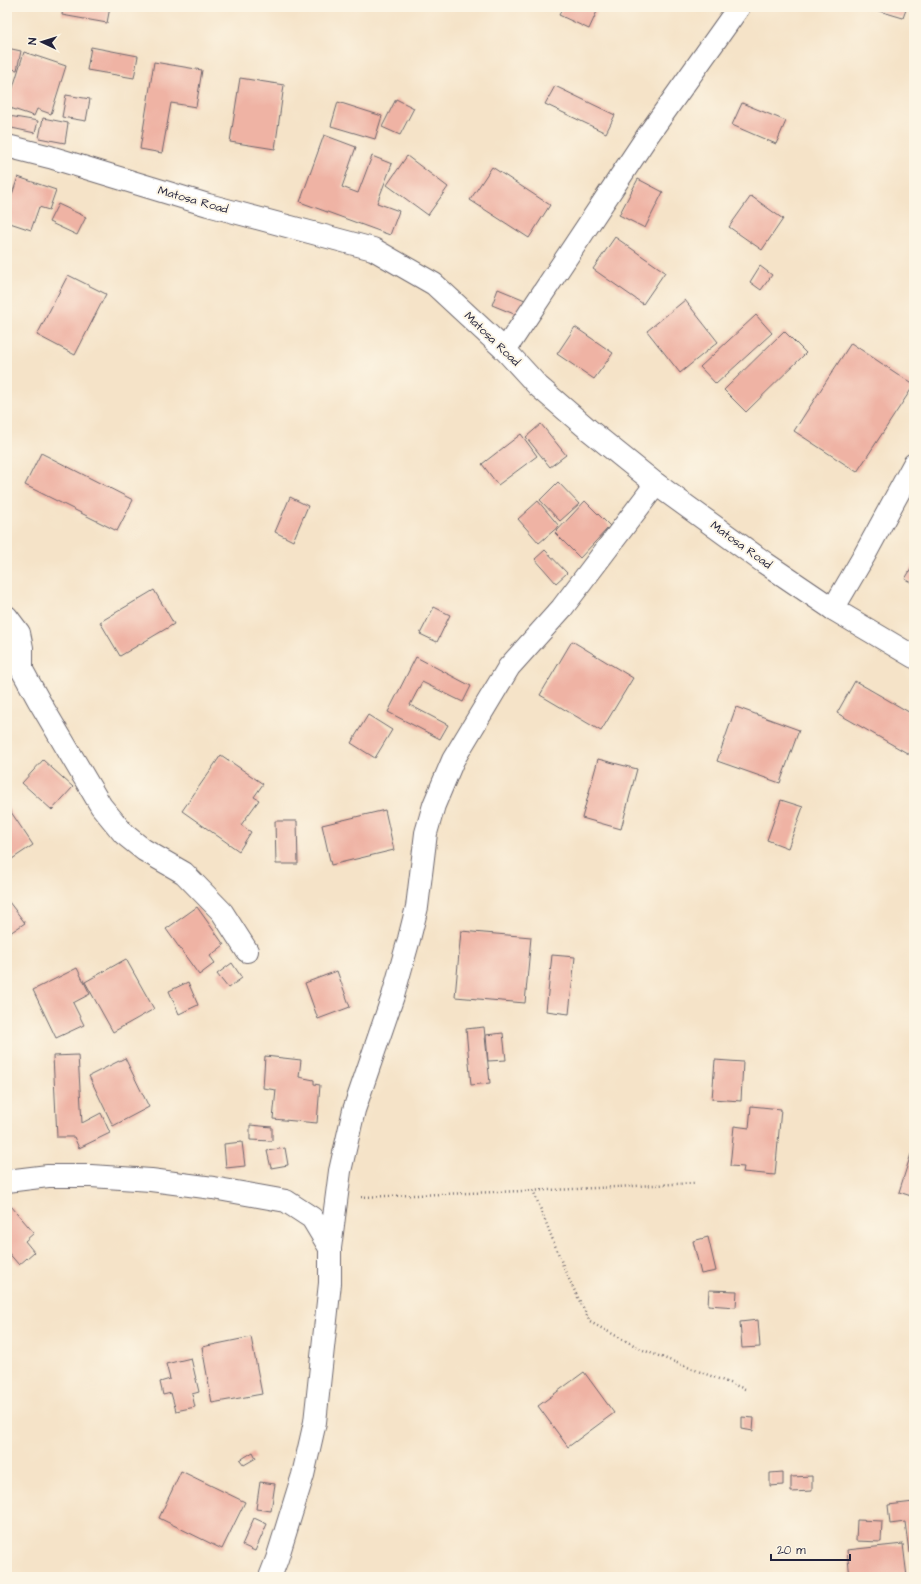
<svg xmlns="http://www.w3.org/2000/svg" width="921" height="1584" font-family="'Architects Daughter',sans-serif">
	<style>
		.building { fill: #efb3a4 }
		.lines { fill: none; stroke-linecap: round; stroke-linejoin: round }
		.minor-casing { stroke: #6c666c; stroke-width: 24 }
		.tertiary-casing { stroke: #6c666c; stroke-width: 24 }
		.path { stroke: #6c666c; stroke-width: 2.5; stroke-dasharray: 1 3; stroke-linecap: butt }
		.minor { stroke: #fff; stroke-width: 22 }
		.tertiary { stroke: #fff; stroke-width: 22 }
		.labels { text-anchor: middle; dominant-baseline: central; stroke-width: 4; stroke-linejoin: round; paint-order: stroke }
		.street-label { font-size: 12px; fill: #22223b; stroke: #fcf5e5 }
	</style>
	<rect width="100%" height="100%" fill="#fcf5e5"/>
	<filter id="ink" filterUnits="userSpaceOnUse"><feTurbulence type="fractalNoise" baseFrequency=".025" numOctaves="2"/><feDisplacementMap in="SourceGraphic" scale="8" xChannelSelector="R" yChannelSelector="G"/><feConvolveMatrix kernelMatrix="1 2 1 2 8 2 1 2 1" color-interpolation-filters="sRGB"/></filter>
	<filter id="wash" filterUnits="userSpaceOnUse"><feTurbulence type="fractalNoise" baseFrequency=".012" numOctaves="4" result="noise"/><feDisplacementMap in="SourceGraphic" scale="16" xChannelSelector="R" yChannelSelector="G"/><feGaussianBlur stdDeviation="0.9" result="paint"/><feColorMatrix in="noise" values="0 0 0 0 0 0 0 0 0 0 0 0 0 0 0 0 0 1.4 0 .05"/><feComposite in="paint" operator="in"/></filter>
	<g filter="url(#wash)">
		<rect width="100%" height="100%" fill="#f5e3c8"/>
		<g id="blocks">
			<path class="building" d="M63 7H110L107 23 62 15Z
				M563 7H599L589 29 559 15Z
				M877 7H907L903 18 876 10Z
				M7 26H10L8 41H7Z
				M91 47 138 56 134 78 87 70Z
				M7 48 21 51 17 70 7 68Z
				M24 52 66 66 51 114 37 109 34 116 7 107Z
				M154 62 202 70 196 107 171 103 162 153 140 149Z
				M240 78 284 85 275 149 230 142Z
				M555 86 615 115 606 133 545 104Z
				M66 95 90 99 86 121 62 117Z
				M396 99 414 108 400 135 382 127Z
				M338 102 382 116 375 139 331 126Z
				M742 103 786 121 776 144 732 125Z
				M9 116 38 121 35 133 7 127Z
				M43 118 68 123 65 143 39 138Z
				M324 135 356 147 342 187 358 193 372 156 392 164 377 203 399 211 390 235 300 202Z
				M407 156 448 187 428 215 387 185Z
				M492 167 550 205 529 238 470 200Z
				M18 177 56 190 49 210 39 207 31 230 7 222V209Z
				M638 179 663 192 645 228 619 215Z
				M751 196 783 219 762 250 729 227Z
				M58 204 86 217 77 235 49 222Z
				M615 237 665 272 643 304 593 269Z
				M760 266 772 275 761 290 750 282Z
				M68 275 106 294 75 355 37 335Z
				M498 289 525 300 519 316 492 305Z
				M685 300 718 342 680 373 647 331Z
				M756 315 772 333 716 384 700 367Z
				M575 327 613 353 594 379 557 354Z
				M784 331 806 353 746 412 724 390Z
				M851 343 914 385 857 472 794 431Z
				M541 424 566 455 550 467 526 437Z
				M521 434 537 456 498 485 482 464Z
				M41 453 133 500 117 531 25 485Z
				M558 482 579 504 560 521 540 500Z
				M290 497 308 506 293 541 275 532Z
				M538 501 559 526 539 543 518 519Z
				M585 501 610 526 580 558 555 533Z
				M545 550 567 573 556 583 535 559Z
				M914 564V584L905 579Z
				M154 590 174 624 120 656 100 622Z
				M434 607 450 615 437 642 420 634Z
				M572 641 633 678 601 731 540 695Z
				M416 657 471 686 463 702 422 682 410 705 448 725 440 739 388 712Z
				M855 681 914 715V757L837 713Z
				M736 707 799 730 780 783 717 761Z
				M368 715 392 730 375 758 351 743Z
				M221 755 263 784 254 797 259 800 241 825 251 832 239 851 182 811Z
				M598 759 637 769 621 829 582 818Z
				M43 760 73 787 52 810 22 783Z
				M781 800 803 807 788 848 767 840Z
				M7 806 33 845 12 859 7 852Z
				M385 810 394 850 331 865 322 825Z
				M275 821H297L298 864H276Z
				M9 902 25 923 10 933 7 929V904Z
				M197 907 224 945 210 956 215 963 199 975 166 929Z
				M461 931 531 937 525 1003 455 997Z
				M552 955 575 957 569 1014 546 1011Z
				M126 959 154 1009 113 1032 85 982Z
				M232 963 242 978 228 988 217 974Z
				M77 968 90 994 73 1003 84 1025 56 1038 33 990Z
				M337 971 350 1007 318 1019 305 983Z
				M188 982 198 1005 179 1014 169 991Z
				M484 1027 490 1083 471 1085 466 1029Z
				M503 1033 506 1060 488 1061 486 1035Z
				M78 1055 82 1123 101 1113 110 1133 79 1148 74 1137H57L53 1056Z
				M265 1056 301 1060 299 1077 314 1080V1084L320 1085 317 1123 273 1119 276 1090 263 1088Z
				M125 1058 149 1107 113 1126 89 1076Z
				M715 1060 743 1062 741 1101 712 1099Z
				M751 1106 781 1109 775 1175 743 1172 744 1167 730 1166 734 1126 749 1128Z
				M250 1125 272 1127V1141L250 1140Z
				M242 1142 245 1166 226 1168 224 1144Z
				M285 1148 288 1165 271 1168 267 1151Z
				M911 1154 914 1155V1197L899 1192Z
				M11 1206 34 1233 25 1241 34 1252 19 1265 7 1251V1210Z
				M708 1237 716 1271 701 1274 693 1241Z
				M709 1290 737 1291 736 1307 708 1305Z
				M758 1320 760 1347 742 1348 740 1322Z
				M251 1337 262 1394 212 1403 202 1347Z
				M191 1358 199 1392 192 1394 195 1407 176 1411 171 1393 163 1395 160 1382 170 1379 166 1364Z
				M584 1372 614 1413 568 1447 538 1406Z
				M742 1417 754 1418 753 1431 742 1429Z
				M253 1452 256 1458 244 1465 240 1460Z
				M181 1471 245 1502 222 1549 159 1518Z
				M783 1472V1485L770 1486V1473Z
				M812 1476V1491L791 1492V1477Z
				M260 1482 275 1484 271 1511 256 1509Z
				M914 1502V1552H909L905 1522 890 1524 888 1505Z
				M254 1518 267 1524 255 1551 242 1545Z
				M857 1520 882 1521 881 1542 856 1541Z
				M903 1544 907 1577H850L847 1550Z"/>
		</g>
	</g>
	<g filter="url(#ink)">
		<use href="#blocks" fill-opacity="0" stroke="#6c666c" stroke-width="1"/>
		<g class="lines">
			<defs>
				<path id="minor" d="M505 350 648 135 739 7
					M833 609 864 556 914 464
					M7 617 19 633 22 648V670L39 701 101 806 124 834 144 850 184 873 222 912 247 951
					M7 1181 48 1176H91L151 1180 213 1188 286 1201 312 1218 330 1248V1283L315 1422 303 1475 277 1559 270 1577
					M330 1248 340 1171 354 1110 393 996 409 939 417 907 426 833 434 805 453 760 509 667 562 608 656 484"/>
				<path id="tertiary" d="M7 146 50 157 208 205 373 249 434 284 505 350 538 386 589 430 656 484 765 563 833 609 914 657"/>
			</defs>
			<use href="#minor" class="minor-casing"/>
			<use href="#tertiary" class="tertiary-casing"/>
			<path class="path" d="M533 1190 566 1273 590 1322 643 1350 745 1389
				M361 1197 576 1189 694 1183"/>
			<use href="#minor" class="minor"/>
			<use href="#tertiary" class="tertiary"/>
		</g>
	</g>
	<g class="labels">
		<g class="street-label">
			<text transform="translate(193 200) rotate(16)">Matosa Road</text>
			<text transform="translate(492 339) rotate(44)">Matosa Road</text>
			<text transform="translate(741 545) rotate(36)">Matosa Road</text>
		</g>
	</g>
	<rect width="921" height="1584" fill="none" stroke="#fcf5e5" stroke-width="24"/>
	<g transform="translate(42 42) rotate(274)" stroke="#fcf5e5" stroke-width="3" paint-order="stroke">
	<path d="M0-3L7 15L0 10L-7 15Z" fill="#22223b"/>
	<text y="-6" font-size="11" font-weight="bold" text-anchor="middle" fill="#22223b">N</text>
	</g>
	<path d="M771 1554v6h79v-6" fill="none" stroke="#22223b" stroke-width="2"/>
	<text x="777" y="1554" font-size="12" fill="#22223b" stroke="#fcf5e5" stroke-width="3" paint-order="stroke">20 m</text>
</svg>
